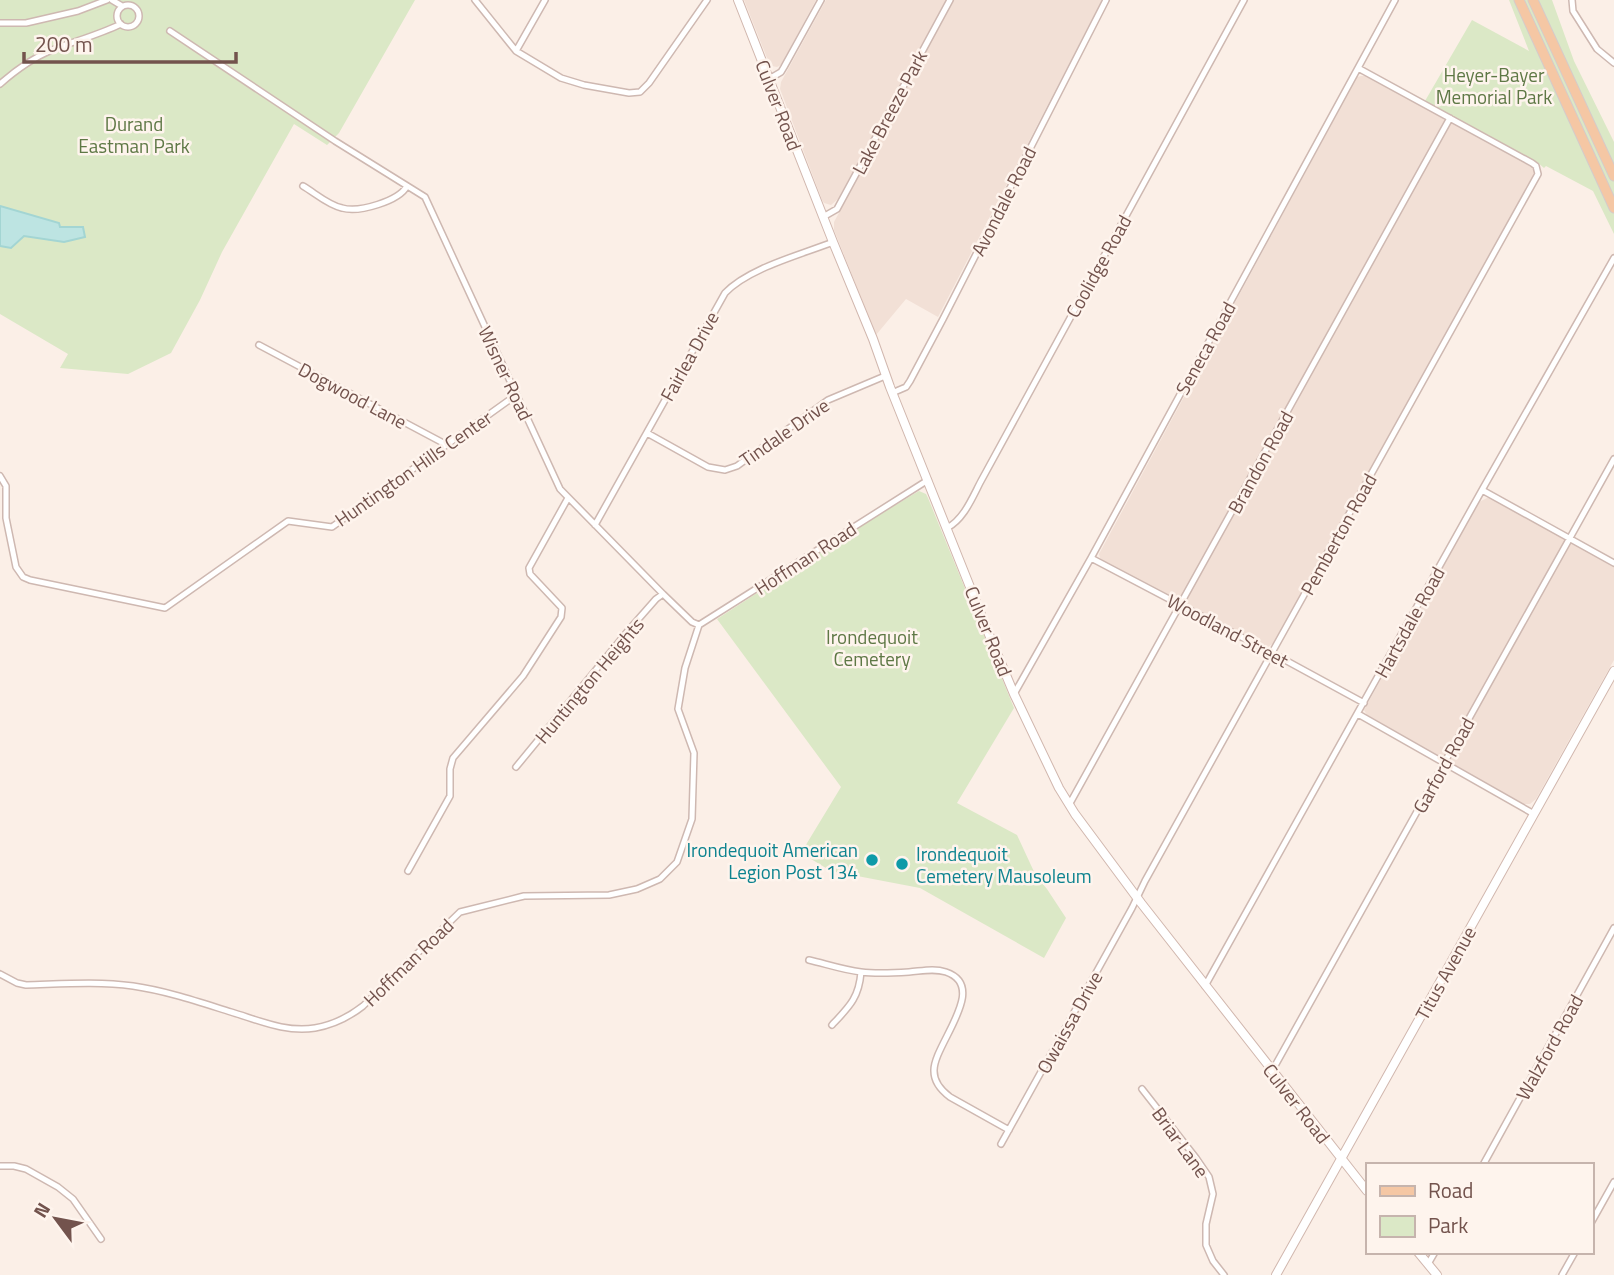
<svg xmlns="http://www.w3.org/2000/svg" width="1614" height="1275" font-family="'Titillium Web',sans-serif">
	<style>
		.residential { fill: #f2e0d6 }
		.green { fill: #dbe8c6 }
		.water { fill: #bde4e2; stroke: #a3d5d3; stroke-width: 2 }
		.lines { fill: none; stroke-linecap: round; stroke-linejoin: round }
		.street-casing { stroke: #ceb8b1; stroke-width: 8 }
		.secondary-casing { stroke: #d1b7ae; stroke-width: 10 }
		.primary-casing { stroke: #d5cbca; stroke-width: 11 }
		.street { stroke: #fff; stroke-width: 5 }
		.secondary { stroke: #fff; stroke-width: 8 }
		.primary { stroke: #f5c7a4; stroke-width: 9 }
		.culture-dot { fill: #0f9aa8; stroke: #fef4ed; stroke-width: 2.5 }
		.labels { text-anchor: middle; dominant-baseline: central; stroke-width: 5; stroke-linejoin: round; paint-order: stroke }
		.park-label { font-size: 19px; fill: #5e7845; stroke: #fef4ed }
		.street-label { font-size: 19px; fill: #73534d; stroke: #fef4ed }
		.culture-label { font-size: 19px; fill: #0d838f; stroke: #fef4ed; text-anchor: end }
	</style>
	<rect width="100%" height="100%" fill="#fbefe7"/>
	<path class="residential" d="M744 0H816L781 65 777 67 772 66 769 63Z
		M826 0H946L838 199 831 205 824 203 822 200 780 89 781 82Z
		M954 0H1102L938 317 906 299 876 335 834 230V222Z
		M1361 76H1365L1420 104 1531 164 1534 172 1533 176 1274 643 1268 647 1264 646 1105 562 1100 558 1099 554 1357 77Z
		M1487 498H1492L1614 567V660L1536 799 1530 804H1523L1367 715 1364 710 1479 502Z"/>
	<path class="green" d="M0 0H415L339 133 327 145 294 124 222 252 200 300 171 353 128 374 60 368 68 354 0 314Z
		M1509 0H1552L1574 61 1614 142V234L1593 191 1546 166 1544 168 1537 162 1425 101 1472 20 1529 51Z
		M919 491 926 494 928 498 1014 708 957 803 1017 835 1036 876 1047 889 1066 918 1044 958 920 888 831 871 801 853 841 787 717 619 865 523Z"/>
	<path class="water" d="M0 206 59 223 60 227H83L85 237 64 242 24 236 11 248 0 246Z"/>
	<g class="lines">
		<defs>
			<path id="street" d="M112 0 122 6
				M475 0 516 51 561 78 584 85 629 93 640 92 649 83 707 0
				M1572 0 1573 11 1597 49 1614 63
				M117 16a11 11 0 1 1 22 0a11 11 0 1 1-22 0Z
				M0 23H26L78 11 107 0
				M170 31 335 141 425 197 560 489 663 594 692 622 699 625
				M516 51 545 0
				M769 79 781 72 784 67 821 0
				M0 84C16 70 32 58 52 50 75 41 98 35 121 24
				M303 186C315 193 328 205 342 208 359 213 399 201 407 186
				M823 217 837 209 950 0
				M259 345 447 445
				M892 393 906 387 910 381 943 319 1106 0
				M647 433 708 467 725 470 737 466 828 400 885 376
				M0 476 6 486V518L16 567 23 577 30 580 165 608 288 521 332 527 516 395
				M1482 490 1614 563
				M595 525 725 293C749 268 800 255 833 242
				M947 528C964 519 972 498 981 481L1244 0
				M1091 558 1285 660 1364 703
				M1014 694 1091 558 1395 0
				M1358 714 1534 814
				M516 767 627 632 656 599 663 594
				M1069 805 1450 118
				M408 871 450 796V769L453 758 523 676 561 617 562 608 530 574 529 568 568 498
				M809 960C826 964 844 970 861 972 876 974 894 973 909 972 922 971 934 968 946 972 990 987 933 1045 934 1071 934 1082 942 1091 950 1097L1009 1130
				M0 974 17 983 26 985C61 984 98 981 133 986 167 991 199 1002 231 1012 258 1020 286 1033 315 1028 332 1025 349 1017 363 1006L460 912 524 896 609 895 637 889 660 879 677 862 692 819 694 753 678 709 685 668 699 625 928 480
				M1205 986 1482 490 1614 258
				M832 1025C849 1007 859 998 861 972
				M1272 1071 1614 459
				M1142 1089 1196 1158 1209 1177 1213 1194 1206 1224V1245L1213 1261 1224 1275
				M1001 1144 1132 908 1145 881 1538 174 1536 166 1532 163 1358 68
				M1483 1165 1614 928
				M0 1166H14L26 1169 58 1187 73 1199 101 1239
				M1591 1223 1614 1182
				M1428 1264 1435 1252
				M1562 1275 1575 1252"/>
			<path id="secondary" d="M738 0 833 242 873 339 890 387 988 632 1014 694 1059 788 1075 814 1141 903 1367 1191
				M1418 1252 1437 1275
				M1276 1275 1614 671"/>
			<path id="primary" d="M1519 0 1614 208
				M1533 0 1614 176"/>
		</defs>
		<use href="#street" class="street-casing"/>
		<use href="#secondary" class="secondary-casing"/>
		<use href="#primary" class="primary-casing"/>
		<use href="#street" class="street"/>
		<use href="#secondary" class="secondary"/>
		<use href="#primary" class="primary"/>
	</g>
	<g class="culture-dot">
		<circle cx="872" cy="860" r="7"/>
		<circle cx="902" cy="864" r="7"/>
	</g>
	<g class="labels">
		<g class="park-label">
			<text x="1494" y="74">Heyer-Bayer<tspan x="1494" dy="22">Memorial Park</tspan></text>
			<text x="134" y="123">Durand<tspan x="134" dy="22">Eastman Park</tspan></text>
			<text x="872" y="636">Irondequoit<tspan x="872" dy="22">Cemetery</tspan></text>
		</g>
		<g class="street-label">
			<text transform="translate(779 105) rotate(69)">Culver Road</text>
			<text transform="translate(889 112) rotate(-62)">Lake Breeze Park</text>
			<text transform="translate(1003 201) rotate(-63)">Avondale Road</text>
			<text transform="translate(1098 266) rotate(-61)">Coolidge Road</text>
			<text transform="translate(1205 348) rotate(-61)">Seneca Road</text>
			<text transform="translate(689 356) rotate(-61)">Fairlea Drive</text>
			<text transform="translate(506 373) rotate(65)">Wisner Road</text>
			<text transform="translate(353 395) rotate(28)">Dogwood Lane</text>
			<text transform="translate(784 432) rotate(-35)">Tindale Drive</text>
			<text transform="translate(1260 462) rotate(-61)">Brandon Road</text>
			<text transform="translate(413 468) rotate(-35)">Huntington Hills Center</text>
			<text transform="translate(1338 534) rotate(-61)">Pemberton Road</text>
			<text transform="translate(805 558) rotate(-33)">Hoffman Road</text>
			<text transform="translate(1409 622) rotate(-61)">Hartsdale Road</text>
			<text transform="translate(1228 630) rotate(28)">Woodland Street</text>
			<text transform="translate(989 631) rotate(68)">Culver Road</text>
			<text transform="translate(589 680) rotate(-50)">Huntington Heights</text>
			<text transform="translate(1443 765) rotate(-61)">Garford Road</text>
			<text transform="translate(408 962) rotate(-44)">Hoffman Road</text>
			<text transform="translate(1445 973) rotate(-61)">Titus Avenue</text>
			<text transform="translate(1069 1022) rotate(-61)">Owaissa Drive</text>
			<text transform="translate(1549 1047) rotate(-61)">Walzford Road</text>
			<text transform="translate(1297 1103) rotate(52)">Culver Road</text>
			<text transform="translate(1181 1142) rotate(54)">Briar Lane</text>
		</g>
		<g class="culture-label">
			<text x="858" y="849">Irondequoit American<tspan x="858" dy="22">Legion Post 134</tspan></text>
			<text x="916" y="853" text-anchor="start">Irondequoit<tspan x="916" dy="22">Cemetery Mausoleum</tspan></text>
		</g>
	</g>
	<rect x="1366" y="1163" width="228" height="91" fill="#fef4ed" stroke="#c6b4ad" stroke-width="2"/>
	<rect x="1380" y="1186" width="35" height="10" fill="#f5c7a4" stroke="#c6b4ad" stroke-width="2"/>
	<text x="1428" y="1198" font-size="21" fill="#73534d">Road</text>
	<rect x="1380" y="1216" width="35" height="21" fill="#dbe8c6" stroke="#c6b4ad" stroke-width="2"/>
	<text x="1428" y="1233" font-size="21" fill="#73534d">Park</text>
	<g transform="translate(56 1219) rotate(302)" stroke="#fef4ed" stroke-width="5" paint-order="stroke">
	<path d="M0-5L12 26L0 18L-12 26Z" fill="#73534d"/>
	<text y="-10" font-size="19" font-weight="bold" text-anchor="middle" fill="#73534d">N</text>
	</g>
	<path d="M24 52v10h212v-10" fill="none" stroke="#73534d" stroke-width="3.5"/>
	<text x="35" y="52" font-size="21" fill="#73534d" stroke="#fef4ed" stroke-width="5" paint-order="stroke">200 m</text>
</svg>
